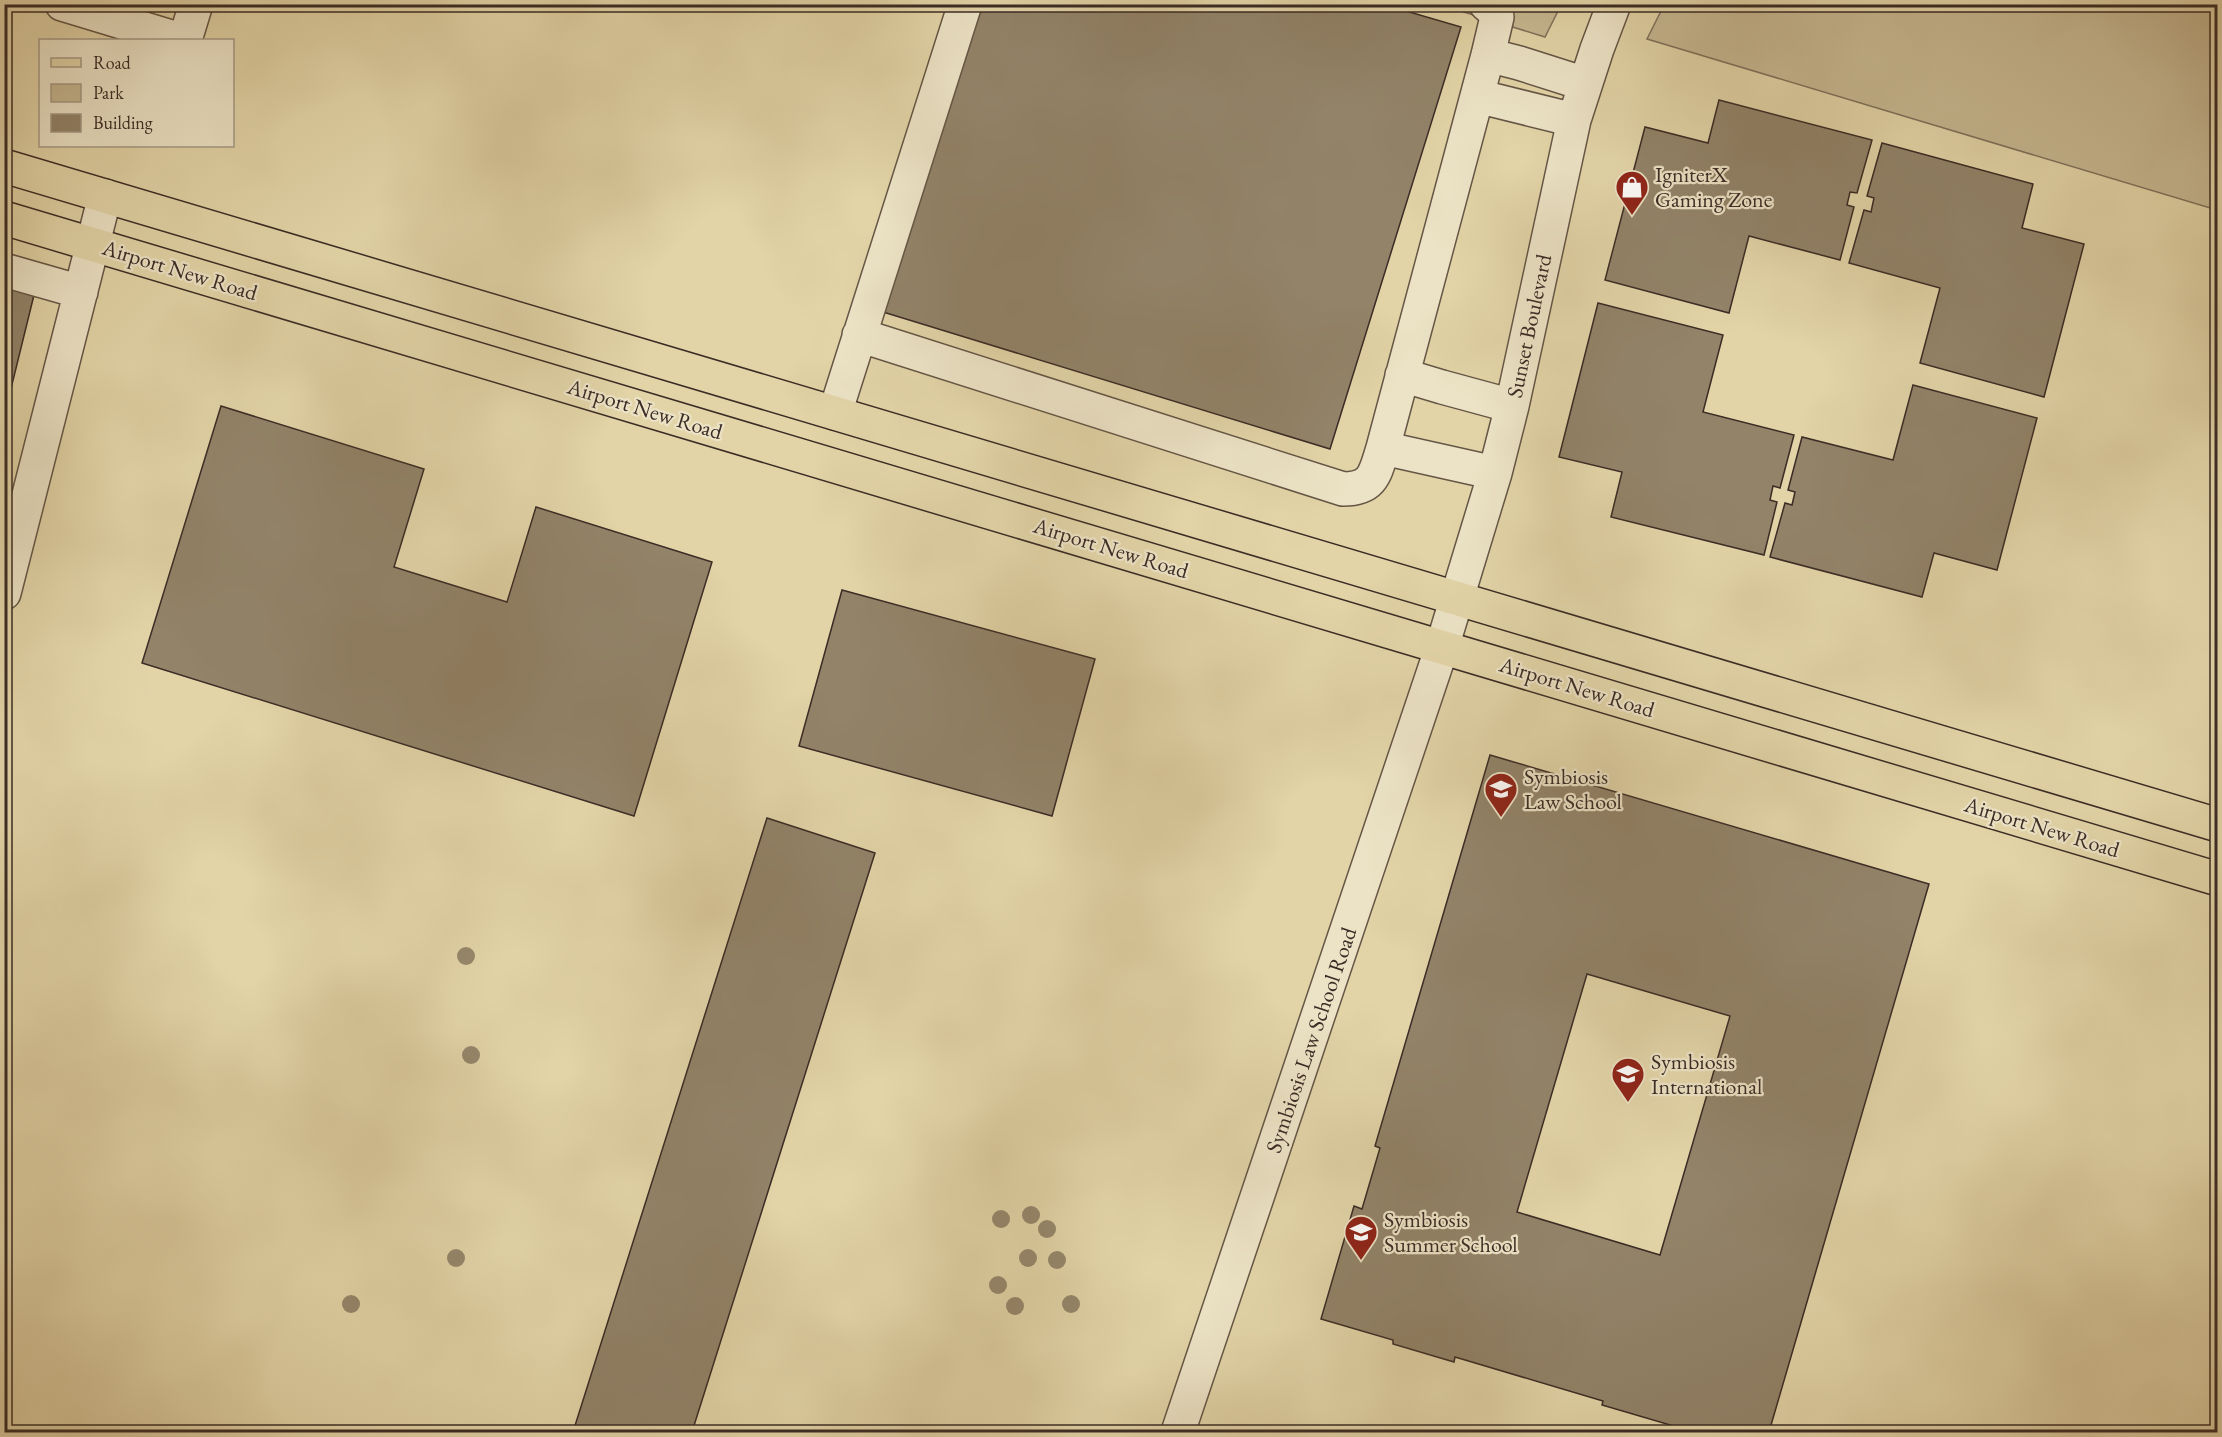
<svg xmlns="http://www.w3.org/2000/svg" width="2222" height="1437" font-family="'EB Garamond',serif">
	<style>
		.green { fill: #c6b791; stroke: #80725c; stroke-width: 1.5 }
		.building { fill: #928369; stroke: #3b2c26; stroke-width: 1.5; fill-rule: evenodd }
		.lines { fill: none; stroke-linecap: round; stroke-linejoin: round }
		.minor-casing { stroke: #655646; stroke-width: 36 }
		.major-casing { stroke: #3b2c26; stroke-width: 36 }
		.minor { stroke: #ece3c6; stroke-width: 33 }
		.major { stroke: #e2d4a7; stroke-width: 33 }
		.tree { fill: #96876c }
		.labels { text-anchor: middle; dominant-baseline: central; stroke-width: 4.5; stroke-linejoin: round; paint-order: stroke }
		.poi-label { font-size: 22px; fill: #3b2c26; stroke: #ece3c6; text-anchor: start }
		.street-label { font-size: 22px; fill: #3b2c26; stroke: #ece3c6 }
	</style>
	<rect width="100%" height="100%" fill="#e2d4a7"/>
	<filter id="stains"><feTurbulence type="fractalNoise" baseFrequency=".00333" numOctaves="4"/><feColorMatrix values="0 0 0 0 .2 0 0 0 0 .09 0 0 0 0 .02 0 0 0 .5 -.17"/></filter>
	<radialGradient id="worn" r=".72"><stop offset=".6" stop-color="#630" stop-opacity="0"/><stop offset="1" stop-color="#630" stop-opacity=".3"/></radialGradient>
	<path class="green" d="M1441 5H1561L1545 37Z
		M1664 5H2217V210L1647 39Z"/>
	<path class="building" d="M160 4H187L185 12Z
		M981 4H1382L1461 27 1330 449 883 312Z
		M1719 100 1872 140 1857 193 1850 192 1847 205 1854 207 1840 260 1749 236 1729 313 1605 280 1645 127 1708 143Z
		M1882 143 2033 184 2022 228 2084 244 2044 397 1920 363 1940 288 1849 263 1864 210 1871 212 1874 198 1867 196Z
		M4 287 34 295 4 417Z
		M1598 303 1723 335 1703 412 1794 435 1780 488 1773 486 1770 500 1777 502 1764 555 1611 517 1622 472 1559 457Z
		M1913 385 2037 418 1997 570 1934 553 1922 597 1770 557 1785 503 1792 505 1795 492 1788 490 1802 437 1893 460Z
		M221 406 424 469 394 567 507 602 536 507 712 562 634 816 142 663Z
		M842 590 1095 659 1052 816 799 746Z
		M1490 755 1929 884 1769 1432H1694L1602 1405 1603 1401 1455 1357 1454 1362 1393 1344V1340L1321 1319 1354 1206 1362 1209 1380 1148 1375 1146ZM1587 974 1730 1016 1660 1255 1517 1212Z
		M767 818 875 853 692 1432H573Z"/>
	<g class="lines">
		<defs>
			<path id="minor" d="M62 4 181 40
				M185 40 196 4
				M1488 55 1519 63 1585 84
				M1477 96 1574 120
				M4 270 81 292
				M859 335 1343 489C1374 489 1375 473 1383 448L1488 55 1497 17 1493 10 1486 4
				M1402 375 1442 387 1512 406
				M835 413 965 4
				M1383 448 1495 473
				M4 593 105 196
				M1178 1432 1442 647 1495 473 1512 406 1574 120 1597 49 1614 4"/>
			<path id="major" d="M4 166C742 386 1481 603 2218 825
				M4 218 2218 879"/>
		</defs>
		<use href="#minor" class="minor-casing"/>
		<use href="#major" class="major-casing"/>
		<use href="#minor" class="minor"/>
		<use href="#major" class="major"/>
	</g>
	<g class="tree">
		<circle cx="466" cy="956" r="9"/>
		<circle cx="471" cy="1055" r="9"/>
		<circle cx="1031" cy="1215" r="9"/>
		<circle cx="1001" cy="1219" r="9"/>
		<circle cx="1047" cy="1229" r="9"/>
		<circle cx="456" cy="1258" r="9"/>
		<circle cx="1028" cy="1258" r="9"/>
		<circle cx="1057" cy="1260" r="9"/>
		<circle cx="998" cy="1285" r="9"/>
		<circle cx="351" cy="1304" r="9"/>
		<circle cx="1071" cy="1304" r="9"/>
		<circle cx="1015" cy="1306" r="9"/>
	</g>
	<defs>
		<symbol id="shop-pin" viewBox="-11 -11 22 30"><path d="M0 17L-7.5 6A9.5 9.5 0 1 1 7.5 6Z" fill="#8f2418" stroke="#ece3c6"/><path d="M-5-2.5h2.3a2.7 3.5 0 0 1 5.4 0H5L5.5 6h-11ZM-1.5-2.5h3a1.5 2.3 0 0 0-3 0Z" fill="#fff"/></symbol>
		<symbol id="university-pin" viewBox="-11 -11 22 30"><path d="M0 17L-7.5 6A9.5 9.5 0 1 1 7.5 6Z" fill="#8f2418" stroke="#ece3c6"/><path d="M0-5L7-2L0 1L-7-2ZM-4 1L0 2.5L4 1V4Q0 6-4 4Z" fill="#fff"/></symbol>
	</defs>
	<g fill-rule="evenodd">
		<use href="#shop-pin" x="1613" y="168" width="38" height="52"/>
		<use href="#university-pin" x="1482" y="770" width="38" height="52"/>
		<use href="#university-pin" x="1609" y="1055" width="38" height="52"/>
		<use href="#university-pin" x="1342" y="1213" width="38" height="52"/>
	</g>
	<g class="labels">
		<g class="poi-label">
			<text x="1655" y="174">IgniterX<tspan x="1655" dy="25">Gaming Zone</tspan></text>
			<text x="1524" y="776">Symbiosis<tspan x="1524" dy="25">Law School</tspan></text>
			<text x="1651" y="1061">Symbiosis<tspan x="1651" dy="25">International</tspan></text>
			<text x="1384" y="1219">Symbiosis<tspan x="1384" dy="25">Summer School</tspan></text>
		</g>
		<g class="street-label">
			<text transform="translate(180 270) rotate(17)">Airport New Road</text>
			<text transform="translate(1529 326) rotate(-78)">Sunset Boulevard</text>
			<text transform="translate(645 409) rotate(17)">Airport New Road</text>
			<text transform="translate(1111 548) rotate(17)">Airport New Road</text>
			<text transform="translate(1577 687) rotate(17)">Airport New Road</text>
			<text transform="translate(2042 827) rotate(17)">Airport New Road</text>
			<text transform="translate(1311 1040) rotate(-71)">Symbiosis Law School Road</text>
		</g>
	</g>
	<rect width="2222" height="1437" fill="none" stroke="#e2d4a7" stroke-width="24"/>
	<rect x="6" y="6" width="2210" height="1425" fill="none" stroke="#3b2c26" stroke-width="3"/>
	<rect x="12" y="12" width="2198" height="1413" fill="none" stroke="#3b2c26" stroke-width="1.5"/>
	<rect x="39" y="39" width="195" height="108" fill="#ece3c6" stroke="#a59a86" stroke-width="1.5"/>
	<rect x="51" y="58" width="30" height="9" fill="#e2d4a7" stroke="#a59a86" stroke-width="1.5"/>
	<text x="93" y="69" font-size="18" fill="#3b2c26">Road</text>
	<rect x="51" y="84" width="30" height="18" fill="#c6b791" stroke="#a59a86" stroke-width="1.5"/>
	<text x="93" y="99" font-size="18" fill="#3b2c26">Park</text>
	<rect x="51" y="114" width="30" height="18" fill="#928369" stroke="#a59a86" stroke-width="1.5"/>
	<text x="93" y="129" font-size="18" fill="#3b2c26">Building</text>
	<rect width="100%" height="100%" filter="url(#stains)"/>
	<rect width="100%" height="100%" fill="url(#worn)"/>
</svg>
